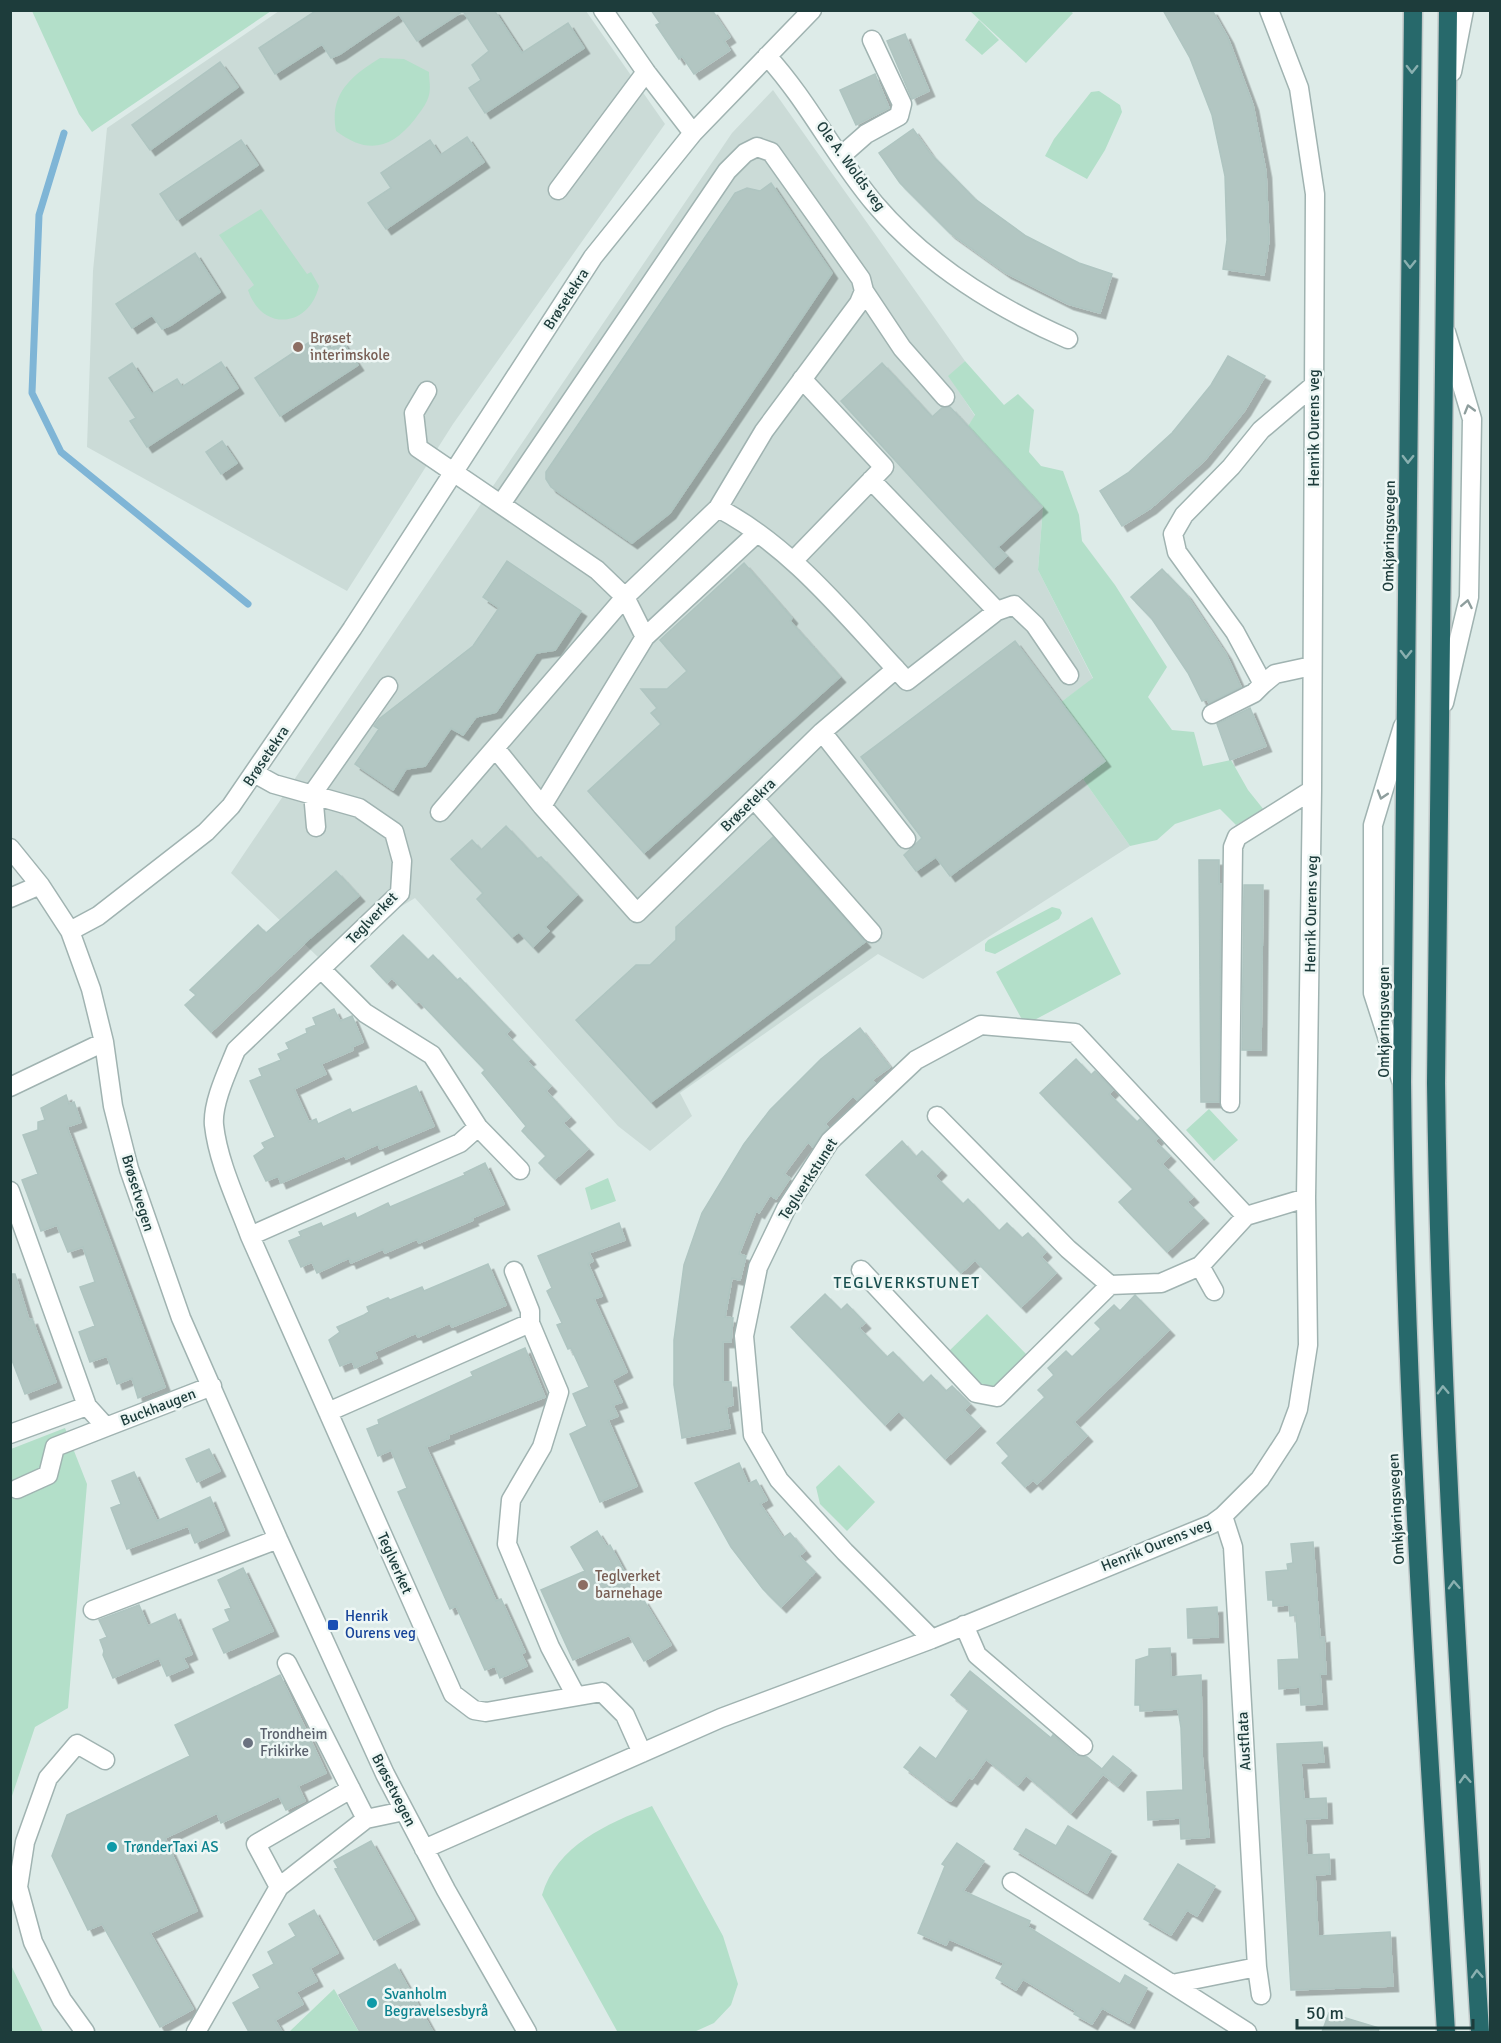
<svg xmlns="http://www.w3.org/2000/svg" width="1501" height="2043" font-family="Signika,sans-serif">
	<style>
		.built { fill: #cbdbd7 }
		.green { fill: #b3dfc9 }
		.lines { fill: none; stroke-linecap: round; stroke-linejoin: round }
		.stream { stroke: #7fb5d6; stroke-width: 7 }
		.building { fill: #b2c6c2; stroke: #afc5c1; stroke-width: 1.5; filter: url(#shadow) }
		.minor-casing { stroke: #a0b3b1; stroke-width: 21 }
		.highway-casing { stroke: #c0c8c8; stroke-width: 21 }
		.minor { stroke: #fff; stroke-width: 18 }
		.highway { stroke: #27696b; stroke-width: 18 }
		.oneway { stroke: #8ab0b0 }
		.oneway2 { stroke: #8e9e9d }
		.education-dot { fill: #8d6e63; stroke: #eef7f5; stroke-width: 2 }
		.transit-dot { fill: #1a4fb4; stroke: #eef7f5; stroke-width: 2 }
		.worship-dot { fill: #6b7280; stroke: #eef7f5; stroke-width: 2 }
		.culture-dot { fill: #0f9aa8; stroke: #eef7f5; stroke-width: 2 }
		.labels { text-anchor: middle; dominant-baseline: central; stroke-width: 5; stroke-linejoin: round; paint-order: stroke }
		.street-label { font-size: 15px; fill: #1d3c3b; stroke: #eef7f5 }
		.education-label { font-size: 15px; fill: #785e54; stroke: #eef7f5; text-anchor: start }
		.transit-label { font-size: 15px; fill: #164399; stroke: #eef7f5; text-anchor: start }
		.worship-label { font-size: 15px; fill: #5b616d; stroke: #eef7f5; text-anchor: start }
		.culture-label { font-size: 15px; fill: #0d838f; stroke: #eef7f5; text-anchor: start }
		.neighbourhood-label { font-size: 16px; letter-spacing: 1.5px; fill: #184f4f; stroke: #eef7f5 }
	</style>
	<defs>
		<filter id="shadow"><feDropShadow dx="5.5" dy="5.5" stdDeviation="0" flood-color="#0004"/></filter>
	</defs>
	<rect width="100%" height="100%" fill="#ddebe8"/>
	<path class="built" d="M279 11H586L665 124 453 424 347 591 87 447 93 271 107 128Z
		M773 90 965 361 949 376 975 416 968 426 1043 507 1038 570 1093 679 1061 702 1105 762 1083 779 1130 846 923 979 878 954 680 1093 692 1116 650 1151 618 1126 415 898 318 957 231 873 732 133Z"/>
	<path class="green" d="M32 11H271L92 132 79 114Z
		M1070 11 1073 13 1026 63 970 11Z
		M979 20 999 40 982 55 965 40Z
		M380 58 404 59 429 72C429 79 431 88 429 95 427 104 420 112 415 119 391 149 368 155 336 131 329 94 351 76 380 58Z
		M1099 91 1120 105 1122 112 1105 150 1087 179 1045 156 1054 139 1091 92Z
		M261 209 307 274 311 272 319 286C309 328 262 332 248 290L254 285 219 235Z
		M965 361 1004 405 1018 394 1034 410 1029 452 1041 466 1063 471 1079 515 1082 541 1115 585 1167 667 1148 697 1172 730 1194 732 1203 766 1231 760 1248 790 1264 810 1236 825 1220 809 1175 824 1157 840 1130 846 1083 779 1105 761 1061 702 1093 678 1038 570 1043 507 968 426 975 415 948 376Z
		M1052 907 1060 909 1062 913 1059 919 995 954 985 951V944L988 940Z
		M1092 917 1121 974 1025 1025 996 972Z
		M1209 1109 1238 1140 1214 1161 1186 1130Z
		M608 1178 616 1201 591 1210 585 1188Z
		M987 1314 1028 1356 996 1388 977 1386 947 1353Z
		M65 1428 87 1484 68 1708 35 1727 11 1799V1449Z
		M839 1465 875 1502 847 1531 820 1504 816 1487Z
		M652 1806 723 1936 738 1984 731 2005 714 2023 694 2032 617 2031 542 1895C557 1845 607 1824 652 1806Z
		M11 1965 43 2032H11Z
		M334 1989 359 2032H289Z"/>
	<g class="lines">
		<path class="stream" d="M64 133 39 215 32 393 61 452 248 604"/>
	</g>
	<path class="building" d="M317 10H494L522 53 568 23 584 48 485 113 469 88 481 80 472 65 489 51 463 11 417 41 399 14 340 54 331 58 322 44 275 74 259 48Z
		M651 10H712L730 37 724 41 730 50 694 74 682 56 679 59 656 25 660 23Z
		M1163 10H1212L1228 38 1253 105 1266 172 1269 240 1264 275 1223 269 1227 240 1225 176 1212 115 1190 58Z
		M905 34 929 91 912 99 887 41Z
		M220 62 238 87 150 150 132 125Z
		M875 74 889 108 856 125 840 90Z
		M913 129 930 153 975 199 1026 236 1079 263 1112 274 1100 313 1068 304 1006 273 950 233 900 183 879 153Z
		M467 137 484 162 386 229 368 203 391 188 381 173 430 140 440 155Z
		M241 140 258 165 177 220 160 194Z
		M771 183 832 273 670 513 632 543 551 487 546 479V472L735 193 747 188 760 191Z
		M195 253 220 292 171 325 162 329 152 315 132 328 116 304Z
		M320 335 330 349 342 341 358 365 280 416 255 378Z
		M1228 356 1265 376 1245 410 1204 461 1151 508 1122 526 1100 491 1128 473 1172 433 1211 385Z
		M221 362 238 388 147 447 130 421 136 418 109 378 132 363 152 394 177 379 182 387Z
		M882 363 932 417 942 408 950 407 1042 507 998 547 1007 556 994 568 841 401Z
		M222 441 237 463 221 474 206 452Z
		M507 561 581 611 555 650 536 653 496 712 476 717 463 735 451 728 425 766 406 769 393 790 355 764 379 729 374 726 379 719 473 646 499 608 483 597Z
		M744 563 792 618 790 621 840 677 644 853 588 791 661 724 651 713 657 708 641 689H667L687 671 660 640Z
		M1162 569 1186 594 1226 654 1241 687 1209 703 1207 699 1202 701 1188 673 1152 619 1131 597Z
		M1015 641 1105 761 950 876 936 857 916 871 904 855 922 838 861 757Z
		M1250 708 1266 746 1230 760 1217 724Z
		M506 826 537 859 541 857 577 895 545 927 549 931 533 947 519 932 512 937 477 899 483 893 451 859 472 840 481 850Z
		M773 837 865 942 651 1102 576 1020 636 965H650L676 940V927Z
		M1199 860H1219V884H1221L1219 1102H1201Z
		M336 871 359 896 308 940 211 1032 185 1005 196 995 190 990 258 925 266 933Z
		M1244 885H1263L1261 1050H1242Z
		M403 935 428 960 433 955 457 980 460 978 510 1030 506 1034 530 1059 527 1061 551 1086 546 1091 570 1117 563 1123 588 1149 555 1179 539 1163 546 1156 522 1131 526 1126 482 1073 485 1070 419 1001 416 1003 392 978 387 983 371 966Z
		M334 1009 340 1021 352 1016 363 1042 352 1047 353 1050 321 1064 326 1074 294 1089 309 1122 316 1119 318 1124 350 1109 352 1113 416 1086 434 1126 380 1149 378 1144 346 1159 345 1155 281 1183 278 1176 266 1181 254 1156 265 1148 262 1143 275 1137 250 1081 262 1076 259 1069 281 1060 278 1054 289 1049 286 1043 307 1033 306 1029 316 1025 313 1018Z
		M860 1028 890 1067 872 1080 875 1083 857 1100 853 1096 825 1124 828 1127 813 1147 808 1142 784 1174 790 1178 776 1199 770 1195 759 1213 756 1211 739 1254 746 1256 740 1280 732 1278 725 1317 733 1318 731 1342H723V1382H731L733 1405 726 1407 730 1428 682 1438 674 1385V1340L684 1265 702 1213 744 1144 770 1110 821 1059Z
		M1076 1059 1091 1075 1095 1071 1113 1090 1109 1094 1137 1122 1140 1119 1158 1138 1155 1141 1170 1156 1162 1164 1193 1197 1187 1202 1203 1218 1167 1252 1119 1202 1133 1189 1040 1093Z
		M66 1095 69 1104 74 1102 81 1122 67 1127 165 1387 138 1398 132 1378 117 1384 107 1356 90 1362 79 1332 95 1326 80 1287 95 1282 83 1247 68 1252 57 1225 41 1231 22 1180 38 1174 23 1135 38 1130V1122L45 1120 41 1108Z
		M902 1141 916 1157 922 1151 941 1170 935 1176 963 1204 968 1199 999 1231 1007 1223 1022 1238 1028 1233 1046 1252 1041 1257 1056 1273 1021 1307 975 1260 961 1273 866 1175Z
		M485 1163 504 1204 472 1218 473 1220 419 1243 417 1239 385 1253 383 1249 351 1263 349 1258 317 1273 312 1262 301 1267 289 1241 301 1236 299 1232 321 1223 323 1227 355 1213 357 1218 388 1203 390 1207 465 1175 464 1173Z
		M619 1223 625 1240 589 1253 593 1261 588 1264 602 1296 594 1299 627 1372 612 1380 622 1402 613 1405 618 1416 608 1420 637 1486 600 1502 570 1434 587 1426 573 1394 589 1387 571 1348 568 1349 557 1325 562 1323 547 1291 552 1288 538 1256Z
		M488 1264 506 1305 452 1327 450 1323 418 1337 416 1333 374 1352 377 1358 355 1368 352 1361 340 1366 329 1340 340 1332 337 1327 364 1315 369 1312 367 1307 388 1298 390 1300 422 1287 424 1291Z
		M10 1274H15L29 1320 32 1319 56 1382 25 1394 10 1355Z
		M825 1294 841 1310 847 1304 865 1323 859 1328 887 1357 893 1352 923 1383 931 1375 946 1391 952 1386 970 1404 964 1410 980 1426 945 1459 899 1411 885 1425 791 1327Z
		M1135 1295 1169 1330 1074 1422 1087 1436 1037 1484 1033 1480 1025 1487 1002 1463 1009 1456 997 1443 1045 1397 1038 1390 1054 1375 1048 1368 1066 1351 1072 1357 1101 1329 1095 1323 1114 1305 1120 1311Z
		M525 1348 545 1397 448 1435 449 1438 426 1447 496 1601 501 1599 525 1652 521 1654 527 1666 500 1678 495 1666 485 1670 456 1606 450 1609 398 1492 407 1488 391 1450 378 1456 367 1429 379 1424 378 1420 473 1376 471 1372Z
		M209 1449 220 1471 197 1482 186 1459Z
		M739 1463 748 1484 756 1480 767 1500 760 1504 783 1538 790 1533 805 1551 799 1556 815 1572 781 1607 763 1589 731 1547 695 1483Z
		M134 1472 157 1521 210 1497 224 1530 195 1543 188 1526 127 1549 111 1508 121 1504 112 1481Z
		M597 1531 607 1547 610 1545 640 1601 643 1599 671 1645 644 1661 629 1635 573 1660 541 1590 585 1571 571 1547Z
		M1313 1542 1320 1638 1324 1637 1326 1674H1320L1322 1704 1301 1705 1300 1687 1279 1689 1278 1660 1299 1659 1296 1615 1290 1616 1289 1605 1273 1606V1600H1268L1266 1572 1288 1570 1287 1564 1293 1563 1291 1544Z
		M243 1568 273 1631 224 1653 213 1629 230 1621 225 1610 231 1608 218 1580Z
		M139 1605 148 1626 175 1614 192 1654 183 1658 188 1667 167 1676 159 1658 113 1678 103 1655 104 1651 100 1640 107 1637 99 1620Z
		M1217 1607 1218 1637 1188 1638 1187 1609Z
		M1170 1648 1171 1677 1201 1675 1202 1754 1209 1837 1181 1839 1180 1818 1148 1820 1147 1792 1183 1790 1181 1728 1178 1709 1140 1711V1705H1135L1136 1660 1149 1656V1649Z
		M970 1671 1051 1738 1053 1735 1076 1755 1087 1757 1102 1769 1113 1756 1131 1770 1118 1786 1103 1774 1071 1813 1026 1775 1018 1785 986 1759 972 1779 969 1777 951 1801 946 1799 904 1767 920 1747 936 1759 969 1710 951 1695Z
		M280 1675 326 1773 298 1786 305 1801 286 1810 279 1796 221 1823 217 1813 165 1838 197 1911 150 1933 193 2009 160 2027 102 1924 88 1930 52 1856 67 1815 190 1756 175 1725Z
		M1322 1742 1324 1762 1301 1763 1304 1799 1326 1798 1327 1818 1305 1819 1307 1855 1329 1854 1330 1874 1315 1875 1318 1936 1390 1932 1393 1986 1291 1990 1277 1744Z
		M1068 1826 1111 1851 1087 1893 1014 1849 1026 1829 1056 1846Z
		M371 1841 414 1919 374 1940 335 1869 338 1868 334 1861Z
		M957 1843 984 1861 963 1891 1030 1921 1028 1927 1120 1984 1125 1975 1147 1988 1129 2023 1102 2008 1092 2024 1074 2014 1076 2011 1023 1979 1016 1990 996 1978 1004 1963 949 1939 946 1945 918 1933 945 1866 942 1864Z
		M1178 1864 1215 1886 1197 1916 1187 1910 1171 1935 1144 1919Z
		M314 1910 338 1953 310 1968 317 1981 296 1992 303 2004 275 2020 282 2032H249L233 2003 260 1988 253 1975 274 1964 268 1952 296 1936 289 1924Z
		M395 1964 413 1996 433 2032H360L339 1995Z
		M1329 2013 1379 2028 1378 2032H1322Z"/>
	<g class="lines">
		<defs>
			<path id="minor" d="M603 10 646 72 693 133
				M767 56C809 102 835 157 875 204 927 265 995 307 1068 339
				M1452 72 1464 10
				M841 156 866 134 899 116 902 104 872 40
				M558 190 646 72
				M864 291 902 348 945 397
				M427 391 414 413 418 448 597 570 625 597 645 637
				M871 480 997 611 1014 605 1035 625 1069 675
				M501 504 727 171 745 153 757 147 771 152 861 279 864 291 859 303 764 431 718 508
				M718 508C789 545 842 611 896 669L822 732 637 913 542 806 495 748 625 597Z
				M793 561 884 467 802 379
				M1312 666 1275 674 1263 684 1235 632 1177 552 1173 534 1184 515 1231 467 1261 430 1314 385
				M896 669 907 681 997 611
				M1444 703 1469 597 1472 419 1446 332
				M1212 714 1254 693 1263 684
				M822 732 906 839
				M254 773 274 784 359 808 394 832 402 861 400 893 236 1050C228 1070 212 1103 214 1125 218 1162 237 1201 250 1236L453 1694 474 1710 486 1712 602 1692 625 1715 642 1753
				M754 799 872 933
				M542 806 645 637 757 533
				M440 812 495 748
				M316 827 313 793 388 686
				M10 848 40 885 70 931 91 989 104 1042 113 1106 129 1169 181 1318 278 1539 385 1774 446 1890 527 2032
				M10 898 40 885
				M70 931 98 916 206 832 231 806 352 629 593 257 693 133 812 10
				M1401 1080 1373 993V825L1403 726
				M10 1087 104 1042
				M1230 1103 1233 847 1237 837 1312 790
				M937 1116 1068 1249 1110 1285 1161 1283 1200 1266 1246 1216
				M478 1127 520 1170
				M10 1191 87 1406
				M250 1236 460 1143 478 1127 432 1055 365 1013 321 969
				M1200 1266 1214 1291
				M861 1270 976 1393 997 1397 1110 1285
				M514 1271 530 1311V1323
				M328 1412 530 1323 559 1392 542 1447 511 1500 507 1544 550 1647 576 1696
				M10 1434 87 1406 106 1427 212 1386
				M17 1489 48 1475 55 1447 106 1427
				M1223 1516 1233 1547 1257 1967 1261 1995
				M93 1610 278 1539
				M964 1625 977 1655 1083 1746
				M932 1639 845 1552 779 1480 753 1435 744 1336 758 1267 786 1209 830 1141 916 1060 981 1025 1075 1033 1246 1216 1306 1198
				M287 1663 366 1819
				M424 1849 721 1718 932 1639 1212 1524 1223 1516 1260 1479 1288 1436 1298 1409 1308 1345 1306 1198 1312 790 1315 194 1299 88 1269 10
				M1012 1882 1247 2032
				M279 1887 256 1844 351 1789
				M1172 1984 1257 1967
				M85 2032 62 2000 33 1942 18 1887 25 1842 48 1778 77 1744 105 1760
				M196 2032 279 1887 366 1819 404 1811"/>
			<path id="highway" d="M1413 10 1402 1082C1405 1400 1427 1716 1446 2032
				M1448 10 1436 1083C1440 1400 1461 1716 1480 2032"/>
		</defs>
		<use href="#minor" class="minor-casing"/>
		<use href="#highway" class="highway-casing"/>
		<use href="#minor" class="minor"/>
		<use href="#highway" class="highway"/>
	</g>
	<defs><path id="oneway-chevron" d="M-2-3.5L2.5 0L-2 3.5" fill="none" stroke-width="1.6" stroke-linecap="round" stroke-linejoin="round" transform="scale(1.5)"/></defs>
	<g class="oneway">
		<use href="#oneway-chevron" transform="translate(1412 69) rotate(91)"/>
		<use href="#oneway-chevron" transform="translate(1410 264) rotate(91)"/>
		<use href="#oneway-chevron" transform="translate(1408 459) rotate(91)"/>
		<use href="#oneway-chevron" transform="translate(1406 654) rotate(91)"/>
		<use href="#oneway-chevron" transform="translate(1443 1390) rotate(-92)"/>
		<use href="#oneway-chevron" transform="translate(1454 1585) rotate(-93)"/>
		<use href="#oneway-chevron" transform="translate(1465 1779) rotate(-93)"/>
		<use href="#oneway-chevron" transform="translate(1477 1974) rotate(-93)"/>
	</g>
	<g class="oneway2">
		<use href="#oneway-chevron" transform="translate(1469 409) rotate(-106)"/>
		<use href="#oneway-chevron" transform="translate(1467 604) rotate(-79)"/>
		<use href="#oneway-chevron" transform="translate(1382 795) rotate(107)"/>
	</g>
	<g class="education-dot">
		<circle cx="298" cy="347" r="6"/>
		<circle cx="583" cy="1585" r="6"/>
	</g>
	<rect class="transit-dot" x="327" y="1619" width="12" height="12" rx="3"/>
	<circle class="worship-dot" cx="248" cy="1743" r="6"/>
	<g class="culture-dot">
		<circle cx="112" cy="1847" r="6"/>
		<circle cx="372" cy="2003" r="6"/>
	</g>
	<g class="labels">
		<g class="street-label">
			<text transform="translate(851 166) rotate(54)">Ole A. Wolds veg</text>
			<text transform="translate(566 299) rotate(-57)">Brøsetekra</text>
			<text transform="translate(1314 428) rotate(-90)">Henrik Ourens veg</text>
			<text transform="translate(1389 536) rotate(-89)">Omkjøringsvegen</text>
			<text transform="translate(266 756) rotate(-56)">Brøsetekra</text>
			<text transform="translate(748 805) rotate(-44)">Brøsetekra</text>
			<text transform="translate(1311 914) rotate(-89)">Henrik Ourens veg</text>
			<text transform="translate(372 918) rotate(-46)">Teglverket</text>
			<text transform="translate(1384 1022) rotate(-90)">Omkjøringsvegen</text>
			<text transform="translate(808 1179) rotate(-57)">Teglverkstunet</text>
			<text transform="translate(138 1193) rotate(73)">Brøsetvegen</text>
			<text transform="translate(158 1407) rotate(-21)">Buckhaugen</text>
			<text transform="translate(1396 1509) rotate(-93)">Omkjøringsvegen</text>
			<text transform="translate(1156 1545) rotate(-22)">Henrik Ourens veg</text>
			<text transform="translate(395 1563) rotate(66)">Teglverket</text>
			<text transform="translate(1244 1741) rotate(-93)">Austflata</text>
			<text transform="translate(394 1790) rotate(63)">Brøsetvegen</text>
		</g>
		<g class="education-label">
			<text x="310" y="338">Brøset<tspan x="310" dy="17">interimskole</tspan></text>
			<text x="595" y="1576">Teglverket<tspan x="595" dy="17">barnehage</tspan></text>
		</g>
		<g class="transit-label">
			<text x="345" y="1616">Henrik<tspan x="345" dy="17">Ourens veg</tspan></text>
		</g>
		<g class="worship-label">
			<text x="260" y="1734">Trondheim<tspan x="260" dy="17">Frikirke</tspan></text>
		</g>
		<g class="culture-label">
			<text x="124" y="1847">TrønderTaxi AS</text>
			<text x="384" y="1994">Svanholm<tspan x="384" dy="17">Begravelsesbyrå</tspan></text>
		</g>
		<g class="neighbourhood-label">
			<text x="907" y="1283">TEGLVERKSTUNET</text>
		</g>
	</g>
	<rect width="1501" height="2043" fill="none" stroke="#1d3c3b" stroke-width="24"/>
	<path d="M1297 2019v9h176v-9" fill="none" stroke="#1d3c3b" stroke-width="3"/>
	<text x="1306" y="2019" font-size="18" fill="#1d3c3b" stroke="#eef7f5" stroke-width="4.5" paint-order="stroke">50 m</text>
</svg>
